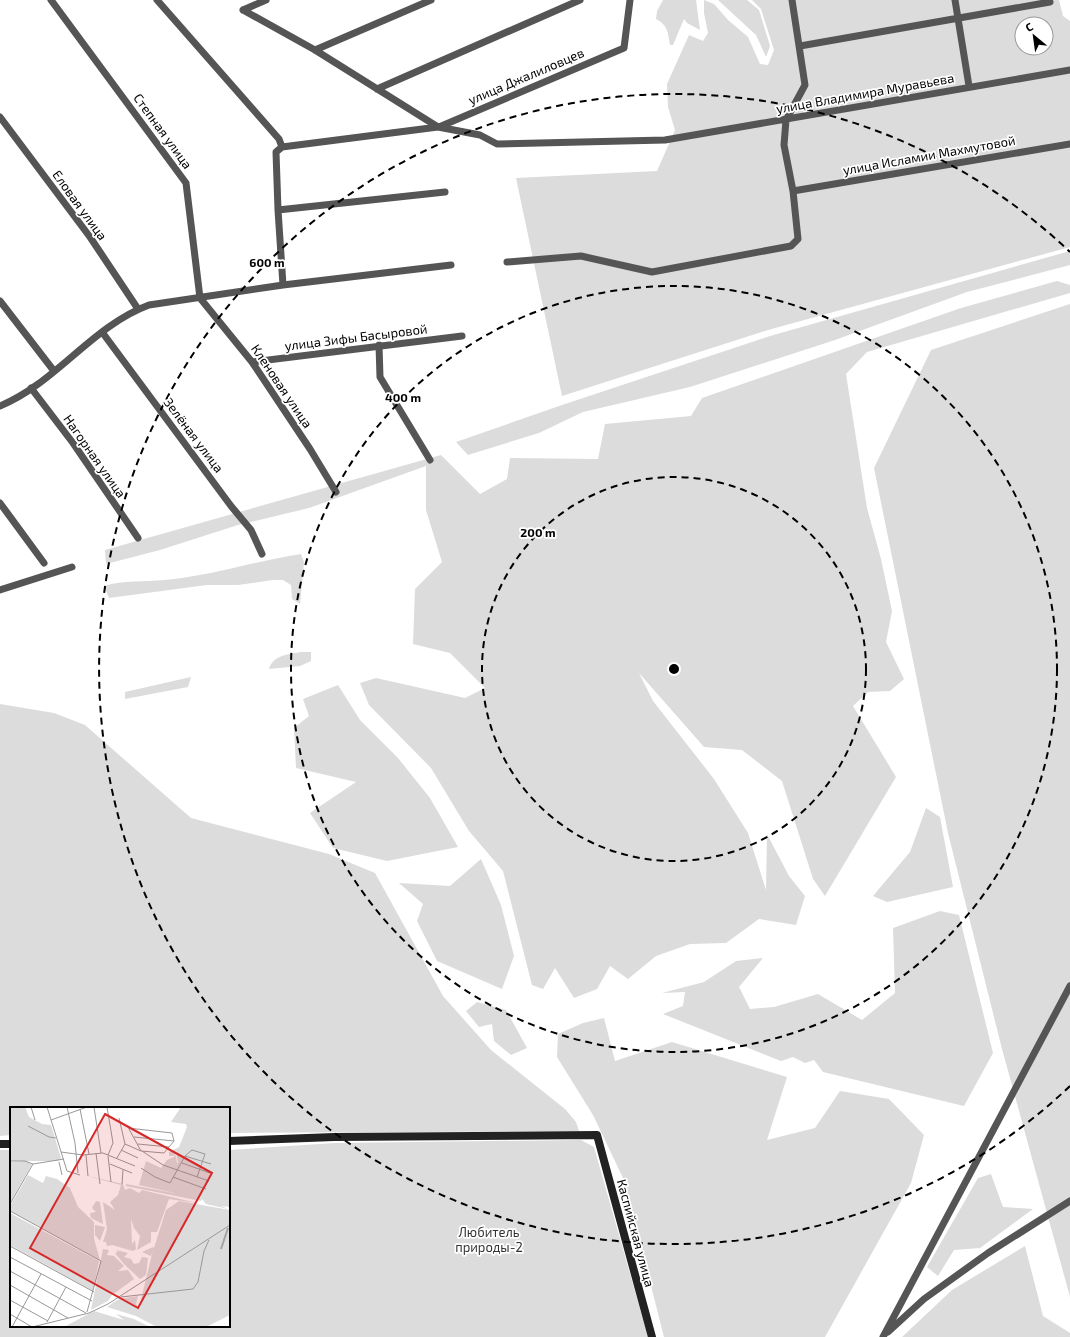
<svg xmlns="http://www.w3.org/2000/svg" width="1070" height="1337" font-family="'Exo 2',sans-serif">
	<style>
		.green { fill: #dcdcdc; fill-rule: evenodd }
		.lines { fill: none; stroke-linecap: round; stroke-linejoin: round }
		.street { stroke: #555; stroke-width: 7 }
		.secondary { stroke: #222; stroke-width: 8 }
		.ring { fill: none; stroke: #000; stroke-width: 2; stroke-dasharray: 7 5 }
		.labels { text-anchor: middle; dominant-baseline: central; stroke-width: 3.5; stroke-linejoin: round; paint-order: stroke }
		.street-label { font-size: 13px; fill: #000; stroke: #fff }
		.park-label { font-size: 13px; fill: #333; stroke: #fff }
		.inset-river { fill: none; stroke: #a3a3a3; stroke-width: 2 }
		.inset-road { fill: none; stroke: #999; stroke-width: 1 }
		.view { fill: #d62828; fill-opacity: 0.15; stroke: #d62828; stroke-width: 2 }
		.inset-edge { fill: none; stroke: #000; stroke-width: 2 }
		.centre { fill: #000; stroke: #fff; stroke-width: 2 }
		.ring-label { font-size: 12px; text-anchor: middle; font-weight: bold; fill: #000; stroke: #fff; stroke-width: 3.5; stroke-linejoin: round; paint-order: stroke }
	</style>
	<rect width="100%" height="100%" fill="#fff"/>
	<path class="green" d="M663 0H696L700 30 687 23 684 19 673 45H670C668 33 668 25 656 19L657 11Z
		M704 0 714 4 728 20 748 37 760 64 768 65 774 50 761 9 752 0H1059L1063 16 1070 21V247L768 330 562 396 516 178 657 171 675 130 668 107 667 84 689 35 703 41 708 33 704 13ZM1022 24H1046V48H1022Z
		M718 0H747L759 10 770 46 766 57 756 35Z
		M1070 251V265L967 292 835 340 690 387 583 412 539 433 468 455 456 442 565 404 770 336Z
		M1057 281 1070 285V293L867 352 846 374 867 508 881 559 892 611 886 642 904 679 890 691 868 692 853 706 896 777 825 896 813 879 782 781 742 750 704 747 639 673 653 701 714 779 748 833 766 890 767 834 789 876 805 896 796 925 759 919 726 943 690 944 656 956 628 979 610 966 597 989 574 998 555 968 543 989 532 985 503 871 469 831 431 768 369 705 360 683 376 678 465 698 485 688 450 653 413 644 415 589 442 562 426 510V466L309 508 238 525 160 550 106 564 105 550 441 455 480 494 507 479 510 458 598 459 605 424 691 416 702 398 961 308Z
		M1070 304V1297L1002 1049 948 833 874 468 931 350Z
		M301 554 304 562 300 604 292 599 291 585 283 580H273L238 585H207L109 598 104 586C124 580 144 582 165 580 211 576 255 561 301 554Z
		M302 652H311V661L300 666 269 669C273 655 289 654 302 652Z
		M191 677 188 687 125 699V692Z
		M338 685 360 720 398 758 430 798 458 847 387 861 333 848 310 813 356 782 296 768 294 728 309 716 303 699Z
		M0 704 54 713 85 725 191 818 329 854 375 873 443 996 491 1050 565 1109 576 1122 579 1131 229 1133V1108H11V1135L0 1136Z
		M926 808 940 817 953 887 887 902 873 896 910 852Z
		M481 859 501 905 514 956 502 989 437 961 417 921 423 904 399 883 450 886Z
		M940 911 959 915 993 1053 964 1106 823 1072 814 1060 805 1063 793 1057 781 1061 663 1014 683 1006 685 992 662 993 704 982 736 961 763 958 739 987 750 1009 774 1007 818 994 862 1020 895 993 893 928Z
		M477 1002 506 1010 527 1048 511 1055 494 1041 492 1024 479 1027 466 1011Z
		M604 1018 615 1061 672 1042 787 1077 767 1140 815 1128 840 1091 889 1099 924 1135 911 1183 825 1337H664L624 1180 593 1115 557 1057 558 1034 583 1023Z
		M581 1140 594 1147 648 1337H0V1150H11V1326H229V1150L335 1143Z
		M991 1174 1003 1207 1033 1209 980 1248 954 1250 938 1276 927 1267 978 1178Z
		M1025 1246 1043 1316 1070 1333V1337H902L952 1290Z"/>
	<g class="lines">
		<path class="street" d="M51 0 186 183 200 298
			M157 0 279 139 282 147
			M955 0 969 86
			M243 10 315 50 438 127 282 147 276 152 278 210 283 285
			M243 10 266 0
			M800 46 1050 2
			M315 50 431 0
			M377 89 580 0
			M0 117 90 237 138 309
			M438 127 480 135 497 144 665 140 1070 70
			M439 127 624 48 630 0
			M793 191 1070 144
			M278 210 445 192
			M507 262 581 256 652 272 791 246 798 239 793 191 784 145 786 120 805 85 792 0
			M200 298 252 362 310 449 336 492
			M0 301 54 371
			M102 332 231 506 251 530 262 554
			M379 345 380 377 430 460
			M252 362 462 336
			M31 388 73 443 138 538
			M0 406C56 383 92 326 149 305L283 285 451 265
			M0 503 44 563
			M0 590 72 567
			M888 1332 924 1299 988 1253 1070 1201
			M883 1337 1070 986"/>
		<path class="secondary" d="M229 1141 334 1137 597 1135 652 1337
			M0 1144H11"/>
	</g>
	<g class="ring">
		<circle cx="674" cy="669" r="192"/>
		<circle cx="674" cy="669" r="383"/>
		<path d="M1070 1086A575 575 0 1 1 1070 252"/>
	</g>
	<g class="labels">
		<g class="street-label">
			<text transform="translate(526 76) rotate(-23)">улица Джалиловцев</text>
			<text transform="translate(865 93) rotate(-10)">улица Владимира Муравьева</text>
			<text transform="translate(163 131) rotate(54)">Степная улица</text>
			<text transform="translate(929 155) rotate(-10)">улица Исламии Махмутовой</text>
			<text transform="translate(80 205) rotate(54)">Еловая улица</text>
			<text transform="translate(356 337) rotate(-7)">улица Зифы Басыровой</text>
			<text transform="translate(282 386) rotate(56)">Кленовая улица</text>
			<text transform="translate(194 435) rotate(53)">Зелёная улица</text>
			<text transform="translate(95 456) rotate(55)">Нагорная улица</text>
			<text transform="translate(636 1233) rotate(75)">Каспийская улица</text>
		</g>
		<g class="park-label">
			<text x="489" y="1232">Любитель<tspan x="489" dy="15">природы-2</tspan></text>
		</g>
	</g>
	<g transform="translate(10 1107)">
		<rect width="220" height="220" fill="#fff"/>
		<path d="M0 0H15L19 10 32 17 41 18 51 51 48 54H0ZM171 0H220V100L211 99 218 102 196 97 192 92 191 94 116 79V77L169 87 129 78 136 54 151 61 157 53 164 50 165 46 167 56H168L166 45 163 49H159V45L169 40 177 20 176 17 161 15ZM16 54 22 57 0 96V55ZM18 68 33 76 36 69 47 72 60 81 68 100 84 115V132L90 153 0 104V99ZM74 68 113 77 115 83 120 81 129 86 132 83 187 96 159 92 147 125H141V135L127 143 130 129 124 121 121 112 122 137 125 133 126 142 123 144 102 138 97 139 96 135H93L97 122 93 95 105 103 100 95 108 88 111 78ZM86 94 90 95 93 117 81 111 80 106 86 105 82 101ZM169 94 220 103V208L196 220H147L126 209 97 200 109 192 128 189 126 197 129 201 143 143 141 149 132 145 143 140 144 141 156 103ZM0 106 89 154 83 184 0 138ZM85 118 95 120 90 134 85 128ZM93 142 99 143 97 148 104 149 114 159 108 164 118 163 124 172 102 188 98 194 81 203ZM106 143 118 146 114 150 121 152 124 157 129 156 132 150 138 151 136 168 130 172 114 157 105 146 108 145ZM84 204 114 213 106 207 124 212 138 219 54 220Z" fill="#dcdcdc"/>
		<path class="inset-river" d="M211 142 218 121"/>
		<path class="inset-road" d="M21 0 25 13M37 0 57 64 70 68M57 0 65 36 68 66M84 0 91 46M97 0 103 36 98 48M70 2 79 47M109 11 115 37M41 13 77 0M18 19 39 30 46 31M118 21 162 26 164 34 154 46 131 44M124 30 164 34M115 37 131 44 119 22M128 37 159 40M111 43 128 51M132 44 153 58 199 74M51 45 73 48 93 46 125 59M86 46 90 77M76 48 78 69M98 49 101 75M175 49 182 43 195 47 187 70M175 49 201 57M107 51 115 37M0 54H15L23 57 54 52M49 55 52 68M172 56 200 66M100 57 122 66M131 61 145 70 160 76 175 49M163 70 196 82M112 77 113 63M0 97 23 57M0 104 91 154 77 205M0 139 84 185M0 150 82 194M0 164 76 206M0 178 58 211M111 190 183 182 188 175 194 144 199 133M0 193 38 214M0 207 22 220M37 215 56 180M2 220 31 167M22 220 79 206 98 197 220 118"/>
		<path class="view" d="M95 7 202 66 128 201 20 141Z"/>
		<rect width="220" height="220" class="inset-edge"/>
	</g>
	<circle cx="674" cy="669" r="6" class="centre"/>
	<g class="ring-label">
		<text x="267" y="267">600 m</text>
		<text x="403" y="402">400 m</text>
		<text x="538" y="537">200 m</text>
	</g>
	<g transform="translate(1034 36) rotate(331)"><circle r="19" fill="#ffffff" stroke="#999999"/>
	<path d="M0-3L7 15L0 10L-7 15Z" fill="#000000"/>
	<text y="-6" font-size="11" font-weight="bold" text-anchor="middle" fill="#000000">С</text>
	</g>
</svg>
